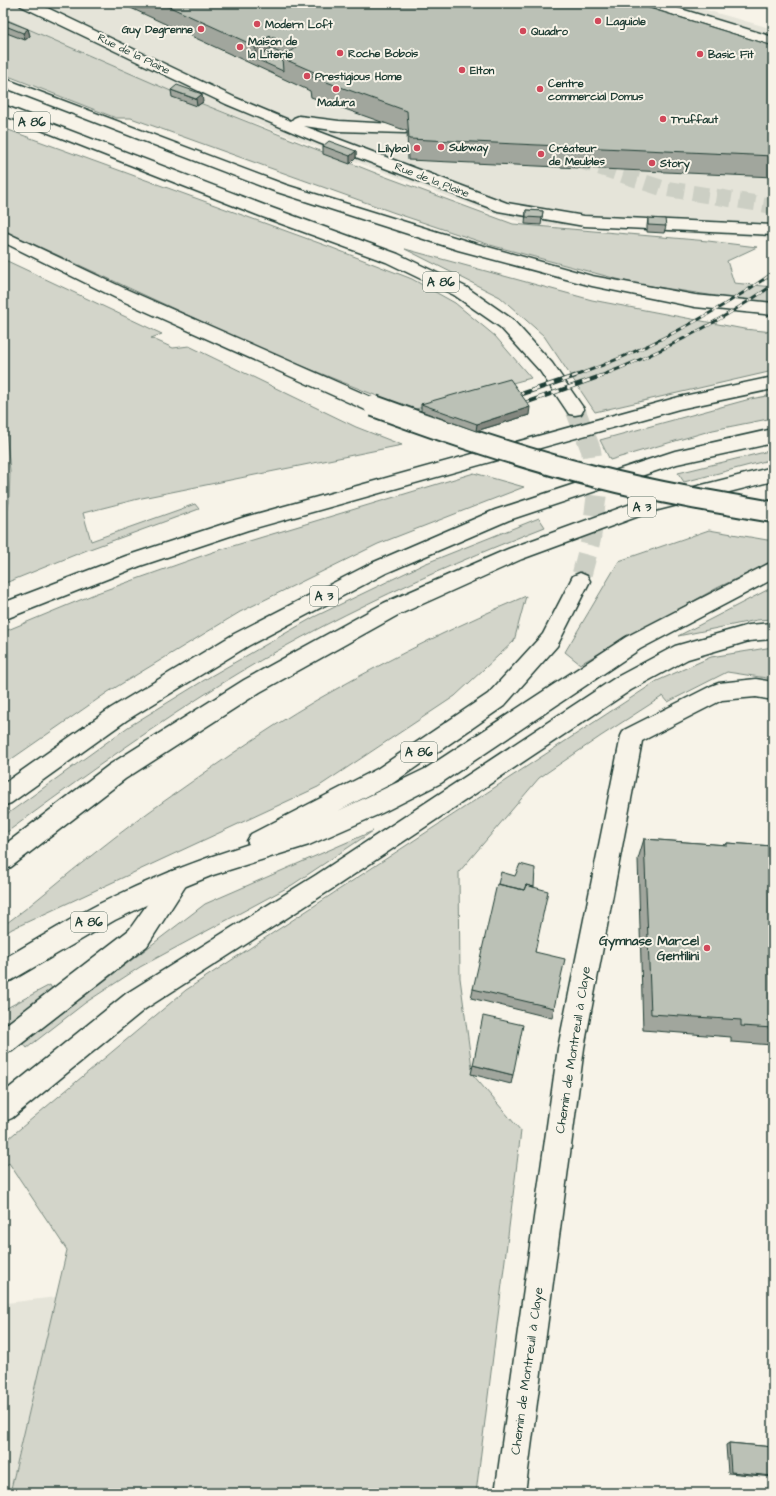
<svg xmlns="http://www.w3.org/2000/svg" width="776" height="1496" font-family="'Architects Daughter',sans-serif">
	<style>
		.built { fill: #e5e4d9 }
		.green { fill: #d3d5ca; stroke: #79897f }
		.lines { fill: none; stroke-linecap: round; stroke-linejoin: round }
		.minor-tunnel { stroke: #cccfc4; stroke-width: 16; stroke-dasharray: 16 8; stroke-linecap: butt }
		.highway-tunnel { stroke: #cccfc4; stroke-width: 20; stroke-dasharray: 20 10; stroke-linecap: butt }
		.minor-casing { stroke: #1f3d34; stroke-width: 3 }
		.highway-casing { stroke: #1f3d34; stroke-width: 3 }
		.minor { fill: #f7f3e8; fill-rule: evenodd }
		.highway { fill: #f7f3e8; fill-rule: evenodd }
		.rail-far1-casing { stroke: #1f3d34; stroke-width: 3 }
		.rail-casing { stroke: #1f3d34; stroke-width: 4.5 }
		.rail-far1 { stroke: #f7f3e8; stroke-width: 2; stroke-dasharray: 6; stroke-linecap: butt }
		.rail { stroke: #f7f3e8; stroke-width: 3; stroke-dasharray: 8; stroke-linecap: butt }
		.highway-bridge-casing { stroke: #1f3d34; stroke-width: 24; stroke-linecap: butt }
		.highway-bridge { stroke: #f7f3e8; stroke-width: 20 }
		.wall { fill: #a1a69d; stroke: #1f3d34 }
		.shaded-wall { fill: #83877f; stroke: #1f3d34 }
		.building { fill: #bbc1b6; stroke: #1f3d34 }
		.poi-dot { fill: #d1495b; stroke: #f7f3e8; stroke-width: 1.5 }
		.labels { text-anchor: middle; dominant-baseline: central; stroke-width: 4; stroke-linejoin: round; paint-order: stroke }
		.far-poi-label { font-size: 11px; font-weight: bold; fill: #1f3d34; stroke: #f7f3e8; text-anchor: start }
		.far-street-label { font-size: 11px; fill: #1f3d34; stroke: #f7f3e8 }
		.shield { fill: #f7f3e8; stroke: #60746a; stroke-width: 1 }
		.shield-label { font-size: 12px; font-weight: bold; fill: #1f3d34 }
		.poi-label { font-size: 13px; font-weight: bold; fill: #1f3d34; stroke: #f7f3e8; text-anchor: end }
		.street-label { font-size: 13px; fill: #1f3d34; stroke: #f7f3e8 }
	</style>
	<rect width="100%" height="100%" fill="#f7f3e8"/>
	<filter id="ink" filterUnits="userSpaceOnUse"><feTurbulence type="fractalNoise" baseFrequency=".025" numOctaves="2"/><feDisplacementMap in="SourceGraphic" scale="8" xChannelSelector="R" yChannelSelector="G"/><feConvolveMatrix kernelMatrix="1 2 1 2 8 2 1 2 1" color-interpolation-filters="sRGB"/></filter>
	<g filter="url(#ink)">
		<path class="built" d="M3 3H681L773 29V238L528 224 497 215 180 95 3 18Z
			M56 1297 10 1493H3V1306L7 1303Z"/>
		<path class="green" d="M3 18 180 95 378 174 513 224 708 241 757 247 727 261 734 283 773 287V305L632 283 490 245 395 213 131 118H116L3 74Z
			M3 128 330 247 412 279 455 303 495 336 531 378 412 410 272 354 14 235 3 229Z
			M405 249 592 300 744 329 773 332V371L595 412 544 336 500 297Z
			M3 259 162 334 151 338 173 348 189 346 356 427 402 445 142 498 83 513 91 541 195 504 199 509 87 550 3 584V533L9 502 10 471 3 401Z
			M773 395V418L713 430 610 460 600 440 750 399Z
			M773 450V459L684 482 678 473Z
			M474 473 524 487 378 544 240 612 108 692 3 765V632L97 593 213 552Z
			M539 518 545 527C425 574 307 628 199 698 132 741 67 788 3 835V817L128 727 211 676 314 617 424 564Z
			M709 530 773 541V561L717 588 580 664 565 652 619 561Z
			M773 587V619L757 620 678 636Z
			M526 596 514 641 455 696 318 787 12 929 3 935V926C35 903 64 876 96 852 121 832 147 813 173 795 227 757 281 719 338 688 399 654 462 623 526 596Z
			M773 647V679L727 672 668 702 663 696 601 736 539 778 459 872 460 978 473 1075 521 1131 476 1493H10L67 1250 9 1163 3 1168V1143L186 990 657 681 711 657Z
			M373 831 292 885 140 967 85 1003 27 1048 23 1043 205 904Z
			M50 985 53 991 3 1027V1010Z"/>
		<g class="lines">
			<path class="minor-tunnel" d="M577 160 662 188 773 206"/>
			<path class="highway-tunnel" d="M575 409 591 450 597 493 591 539 580 581"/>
			<defs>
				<path id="minor" d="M19 3H37L236 98 291 121 294 118 299 116 339 121 410 125 413 128 410 131 405 133 339 131 304 126 507 203 584 216 773 225V235L584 226 498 211 319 143 226 104 21 6Z
					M639 3H661L773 37V46L641 6Z
					M756 679 773 682V700L756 697 722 700 642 741 584 1048 525 1493H495L558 1048 621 736 624 730 711 686 719 683Z
					M178 869 186 872 190 879 147 946 12 1051 3 1054V1027L129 930 170 872Z"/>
				<path id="highway" d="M3 78 286 185 470 242 592 276 695 295 773 303V315L695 307 592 286 458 250 274 191 3 87Z
					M3 105 272 208 398 254 466 287 512 319 552 363 584 409 581 414 575 415 569 414 540 371 500 327 454 295 386 262 260 216 3 115Z
					M3 231 128 290 380 401 383 406 380 411 374 412 368 411 116 298 3 242Z
					M773 377V389L679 409 248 530 140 566 3 620V603L126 556 245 517 679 397Z
					M773 429V443L677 464 509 520 386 573 248 646 127 720 11 803 3 806V784L111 708 234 634 372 563 495 510 675 451Z
					M773 467V481L650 512 522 559 398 615 260 692 125 779 11 867 3 870V846L109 765 244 680 384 603 508 549 639 501Z
					M773 562V579L640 649 441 783 382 813 309 845 213 875 186 886 115 920 12 980 3 983V959C35 941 66 921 99 904 147 880 197 860 249 844L247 841 251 834 377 769 488 694 543 634 573 576 580 573 587 576 590 581 557 646 504 706 393 783 338 811 425 769 626 637 766 565Z
					M773 623V639L749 641 688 659 631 690 332 889 145 1009 12 1118 3 1122V1093L127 993 316 875 615 678 675 646 749 625Z"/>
			</defs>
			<use href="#minor" class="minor-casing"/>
			<use href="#highway" class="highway-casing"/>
			<use href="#minor" class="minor"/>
			<use href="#highway" class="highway"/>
			<defs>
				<path id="rail-far1" d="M572 377C644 351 710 317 773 273
					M598 377C660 353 718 323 773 285"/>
				<path id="rail" d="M516 396 575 376
					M522 404 601 376"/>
			</defs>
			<use href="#rail-far1" class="rail-far1-casing"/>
			<use href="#rail" class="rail-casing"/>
			<use href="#rail-far1" class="rail-far1"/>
			<use href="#rail" class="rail"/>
			<defs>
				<path id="highway-bridge" d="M374 406C447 433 521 458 597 477 655 492 714 502 773 512"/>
			</defs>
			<use href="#highway-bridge" class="highway-bridge-casing"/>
			<use href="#highway-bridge" class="highway-bridge"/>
		</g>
		<path class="wall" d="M120 3H645L644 6 773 46V177L408 160 407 131 311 97 310 91Z
			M3 25 28 29 30 36 25 40 4 32Z
			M171 90 203 102 197 106 172 97Z
			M323 146 356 151V158L350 164 323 154Z
			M526 210 543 211 541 225 525 224Z
			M648 218 666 226 664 233 647 232V226Z
			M421 404 529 415 476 431 421 411Z
			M644 839 726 845 727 843 773 846V1045L731 1042V1037L643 1030 638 859Z
			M534 887 535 952 554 1008 552 1018 471 998 473 989Z
			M473 1065 513 1075 511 1084 471 1074Z
			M729 1443 773 1447V1477L728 1473 726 1445Z"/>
		<path class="shaded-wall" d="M642 3H645L643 14 635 10Z
			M28 29 30 36 25 40 23 33Z
			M270 36 271 56 256 59 255 46Z
			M202 94 203 102 197 106 196 99Z
			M356 151V158L350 164V156Z
			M530 407 529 415 476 431 477 424Z"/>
		<path class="building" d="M161 3H596L608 7 612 3H633L773 46V54L771 56H773V156L409 139 407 111 310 76 314 72 282 58 296 48 270 36 255 46Z
			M596 3H612L608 7Z
			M633 3H642L640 5Z
			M8 21 28 29 23 33 3 25Z
			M271 49 285 55 282 58 283 71 256 59Z
			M177 85 202 94 196 99 171 90Z
			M329 141 356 151 350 156 323 146Z
			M526 210 543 211 542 218 526 217Z
			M648 218 665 219 666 226 648 225Z
			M510 379 530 407 477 424 421 404Z
			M644 839 727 845V843L773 846V1028L741 1026V1020L651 1014Z
			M520 864 535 868 534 887 526 885 524 890 498 884 501 872 515 876Z
			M497 884 524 890 526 885 548 891 535 952 565 959 554 1008 473 989Z
			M483 1016 523 1025 513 1075 473 1065Z
			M729 1443 773 1447V1476L731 1472Z"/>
	</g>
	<g class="poi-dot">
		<circle cx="598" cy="21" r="4"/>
		<circle cx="257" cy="24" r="4"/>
		<circle cx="201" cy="29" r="4"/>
		<circle cx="523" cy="31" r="4"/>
		<circle cx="240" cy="47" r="4"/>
		<circle cx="340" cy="53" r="4"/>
		<circle cx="700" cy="54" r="4"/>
		<circle cx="462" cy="70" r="4"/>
		<circle cx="307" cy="76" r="4"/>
		<circle cx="336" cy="89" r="4"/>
		<circle cx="540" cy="89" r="4"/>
		<circle cx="663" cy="119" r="4"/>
		<circle cx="441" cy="147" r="4"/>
		<circle cx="417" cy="148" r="4"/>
		<circle cx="541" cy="154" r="4"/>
		<circle cx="652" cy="163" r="4"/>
		<circle cx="707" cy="948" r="4"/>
	</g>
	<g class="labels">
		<g class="far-poi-label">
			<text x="606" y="21">Laguiole</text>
			<text x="265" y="24">Modern Loft</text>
			<text x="193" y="29" text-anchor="end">Guy Degrenne</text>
			<text x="531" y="31">Quadro</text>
			<text x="248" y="41">Maison de<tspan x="248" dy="13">la Literie</tspan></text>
			<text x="348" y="53">Roche Bobois</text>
			<text x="708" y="54">Basic Fit</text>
			<text x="470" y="70">Elton</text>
			<text x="315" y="76">Prestigious Home</text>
			<text x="548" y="83">Centre<tspan x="548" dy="13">commercial Domus</tspan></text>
			<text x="336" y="102" text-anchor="middle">Madura</text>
			<text x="671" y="119">Truffaut</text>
			<text x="449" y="147">Subway</text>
			<text x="409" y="148" text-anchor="end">Lilybol</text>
			<text x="549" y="148">Créateur<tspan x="549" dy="13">de Meubles</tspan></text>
			<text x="660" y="163">Story</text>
		</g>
		<g class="far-street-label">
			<text transform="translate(134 54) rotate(26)">Rue de la Plaine</text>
			<text transform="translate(432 180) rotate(21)">Rue de la Plaine</text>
		</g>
		<g class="shield">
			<rect x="14" y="112" width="36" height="20" rx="3"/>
			<rect x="423" y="272" width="36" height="20" rx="3"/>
			<rect x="628" y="497" width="28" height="20" rx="3"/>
			<rect x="310" y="586" width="28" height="20" rx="3"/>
			<rect x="401" y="742" width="36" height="20" rx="3"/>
			<rect x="71" y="912" width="36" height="20" rx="3"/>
		</g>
		<g class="shield-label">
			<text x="32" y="122">A 86</text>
			<text x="441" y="282">A 86</text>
			<text x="642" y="507">A 3</text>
			<text x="324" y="596">A 3</text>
			<text x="419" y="752">A 86</text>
			<text x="89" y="922">A 86</text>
		</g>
		<g class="poi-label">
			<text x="699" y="941">Gymnase Marcel<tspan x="699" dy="15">Gentilini</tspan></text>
		</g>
		<g class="street-label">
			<text transform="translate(573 1050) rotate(-81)">Chemin de Montreuil à Claye</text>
			<text transform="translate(527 1371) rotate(-82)">Chemin de Montreuil à Claye</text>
		</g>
	</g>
	<rect width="776" height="1496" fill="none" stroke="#f7f3e8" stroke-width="16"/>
	<rect x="8" y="8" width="760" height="1480" fill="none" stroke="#1f3d34" stroke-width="1.5" filter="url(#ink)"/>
</svg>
